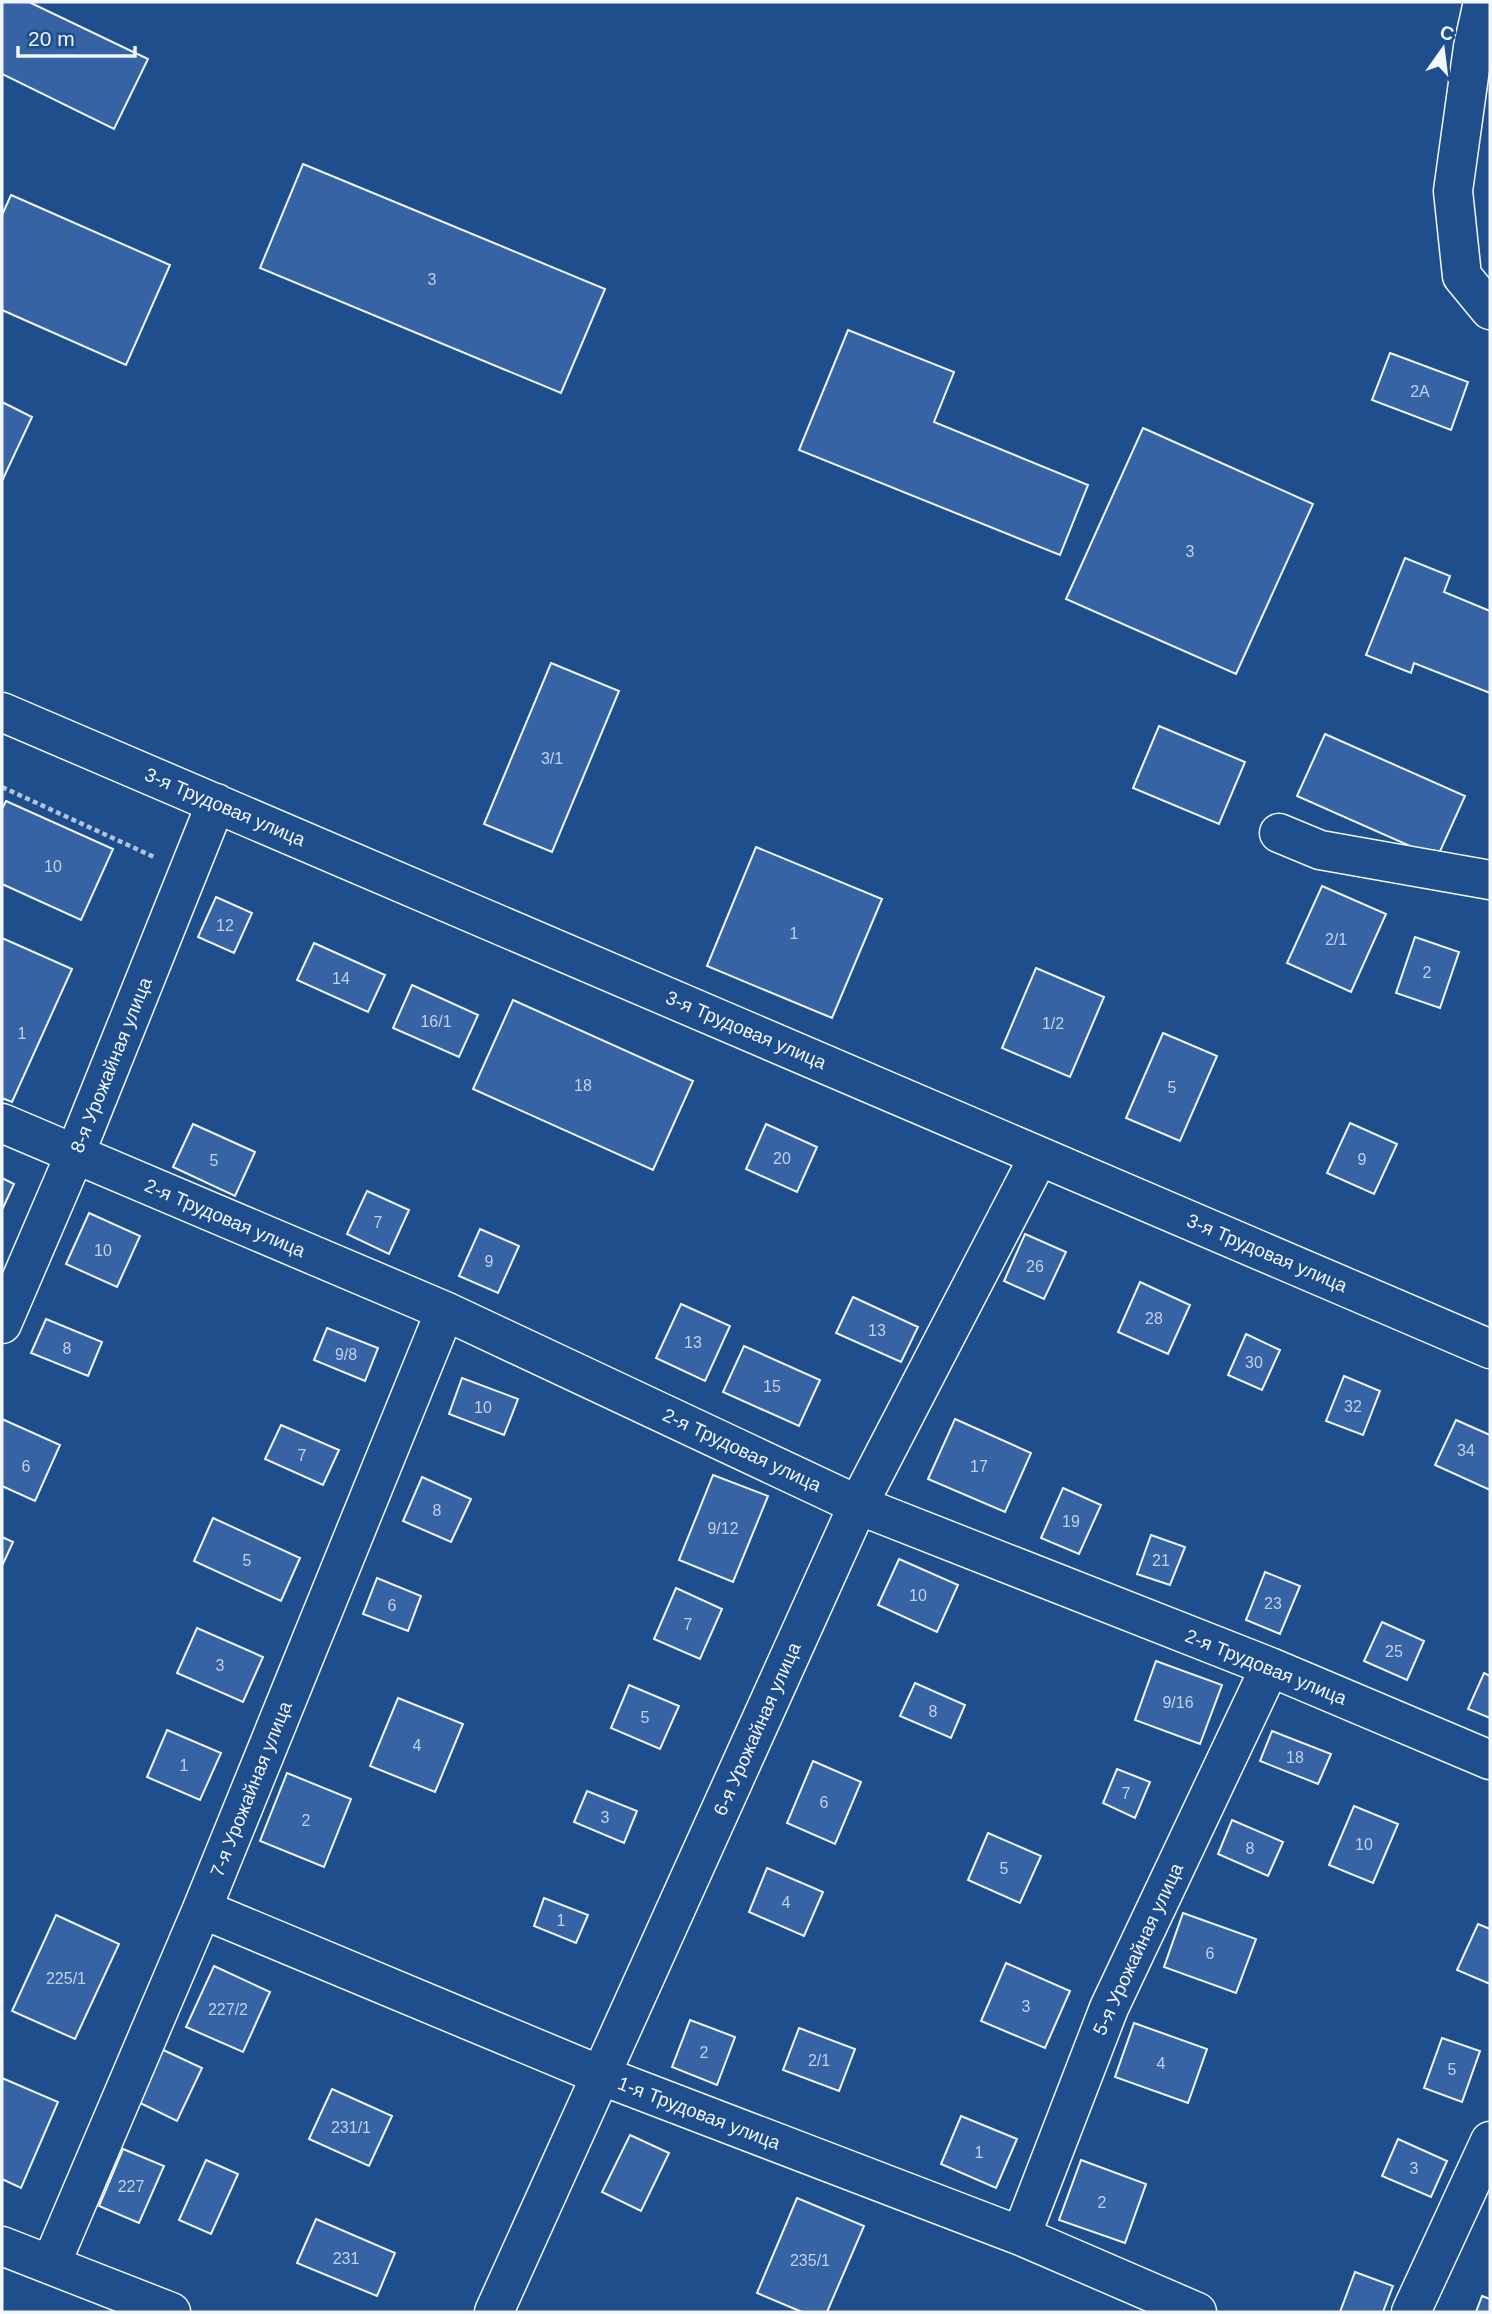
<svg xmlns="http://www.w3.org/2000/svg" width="1492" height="2314" font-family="Arial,sans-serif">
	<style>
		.building { fill: #3563a3; stroke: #f2f6ff; stroke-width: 2 }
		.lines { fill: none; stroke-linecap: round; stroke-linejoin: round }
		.minor-casing { stroke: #f2f6ff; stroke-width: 41 }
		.path { stroke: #b3c4dc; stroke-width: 4.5; stroke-dasharray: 5 3.5; stroke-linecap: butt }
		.minor { stroke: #1f4e8c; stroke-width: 38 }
		.labels { text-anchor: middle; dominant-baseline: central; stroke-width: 5; stroke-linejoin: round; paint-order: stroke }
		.number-label { font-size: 16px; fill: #c3d1e8 }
		.street-label { font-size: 19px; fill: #f2f6ff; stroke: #1f4e8c }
	</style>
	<rect width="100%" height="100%" fill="#1f4e8c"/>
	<path class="building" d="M2 2H29L148 59 114 129 2 74Z
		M303 164 605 289 561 393 260 268Z
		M11 195 170 265 126 365 2 310V215Z
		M848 330 954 372 934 422 1088 485 1060 555 799 450Z
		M1390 353 1468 382 1451 430 1372 400Z
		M2 402 32 417 2 481Z
		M1143 428 1313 504 1236 674 1066 599Z
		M1405 558 1450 576 1444 592 1490 611V693L1414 663 1411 673 1366 655Z
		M551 663 619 691 552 852 484 824Z
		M1159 726 1245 762 1219 824 1133 788Z
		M1325 734 1465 796 1437 858 1297 796Z
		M6 801 113 849 81 920 2 884V809Z
		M756 847 882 899 832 1018 707 966Z
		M1322 886 1386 914 1351 992 1287 963Z
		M216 897 252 913 234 953 198 937Z
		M1415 937 1459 952 1440 1008 1396 993Z
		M2 938 72 969 12 1102 2 1098Z
		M314 943 385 975 368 1012 297 980Z
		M1036 968 1104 997 1070 1077 1002 1048Z
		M412 985 478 1015 459 1057 393 1028Z
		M513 1000 693 1081 653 1170 473 1089Z
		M1163 1033 1217 1056 1180 1141 1126 1118Z
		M1350 1123 1397 1144 1374 1194 1327 1173Z
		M193 1124 255 1152 235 1196 173 1167Z
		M766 1124 817 1147 797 1192 746 1169Z
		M2 1178 14 1184 2 1210Z
		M367 1191 409 1210 389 1254 347 1234Z
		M89 1213 140 1236 117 1287 66 1264Z
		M480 1229 519 1246 498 1293 459 1276Z
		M1025 1234 1066 1252 1044 1299 1004 1281Z
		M1140 1282 1190 1305 1168 1354 1118 1332Z
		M853 1297 918 1327 901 1362 836 1333Z
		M681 1304 730 1326 705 1381 656 1358Z
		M46 1319 102 1342 88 1376 31 1353Z
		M327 1328 378 1348 365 1381 314 1360Z
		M1246 1334 1280 1350 1262 1390 1228 1375Z
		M744 1346 820 1380 799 1426 723 1392Z
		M1344 1376 1380 1391 1363 1435 1326 1421Z
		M462 1378 518 1399 504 1435 449 1414Z
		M2 1419 60 1445 35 1501 2 1486Z
		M955 1419 1031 1453 1005 1512 928 1479Z
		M1456 1420 1490 1435V1490L1435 1465Z
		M281 1425 339 1450 323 1485 265 1459Z
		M713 1475 768 1496 733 1582 679 1560Z
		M422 1477 471 1499 451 1542 403 1521Z
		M1063 1488 1101 1505 1079 1554 1041 1538Z
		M213 1518 300 1558 281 1601 194 1561Z
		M1151 1535 1185 1547 1170 1585 1137 1574Z
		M2 1537 13 1542 2 1566Z
		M899 1559 958 1585 937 1632 878 1605Z
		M1265 1572 1300 1586 1280 1634 1246 1620Z
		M377 1578 421 1596 408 1631 363 1614Z
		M676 1588 722 1609 700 1659 654 1639Z
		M1382 1622 1424 1641 1407 1680 1364 1661Z
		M197 1628 263 1657 243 1702 177 1673Z
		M1156 1661 1222 1685 1200 1744 1135 1720Z
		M1484 1673 1490 1676V1718L1468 1709Z
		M915 1683 965 1705 951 1738 900 1716Z
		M629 1685 679 1706 660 1749 611 1728Z
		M398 1698 463 1724 435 1792 370 1766Z
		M167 1730 221 1753 200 1800 147 1777Z
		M1272 1731 1331 1754 1318 1784 1260 1761Z
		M813 1761 861 1782 835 1844 787 1823Z
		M1117 1769 1150 1782 1135 1818 1103 1803Z
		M287 1773 351 1799 324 1867 260 1841Z
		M587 1791 637 1811 624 1843 574 1822Z
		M1354 1806 1398 1824 1373 1883 1329 1865Z
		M1232 1820 1283 1842 1268 1876 1218 1854Z
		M988 1833 1041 1856 1020 1903 968 1880Z
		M767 1868 823 1892 804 1936 749 1912Z
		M544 1898 588 1915 576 1943 534 1926Z
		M1183 1913 1256 1939 1236 1993 1164 1967Z
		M56 1915 119 1944 75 2039 12 2011Z
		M1478 1924 1490 1929V1984L1457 1970Z
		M1006 1963 1070 1991 1045 2048 981 2021Z
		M214 1966 270 1992 243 2052 186 2027Z
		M690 2020 735 2037 717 2085 672 2067Z
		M1134 2023 1207 2049 1188 2103 1115 2077Z
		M799 2028 855 2049 839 2091 783 2070Z
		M1442 2038 1480 2051 1462 2102 1424 2088Z
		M159 2048 202 2068 177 2121 134 2100Z
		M2 2078 58 2102 21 2188 2 2179Z
		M332 2089 392 2116 369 2166 309 2139Z
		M961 2116 1017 2139 996 2188 941 2164Z
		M630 2135 669 2153 641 2211 602 2192Z
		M1398 2139 1447 2161 1431 2197 1382 2176Z
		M123 2149 164 2166 139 2223 99 2206Z
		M206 2160 238 2174 211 2234 179 2220Z
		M1081 2160 1146 2184 1125 2243 1059 2220Z
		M797 2198 864 2226 827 2312H802L757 2293Z
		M316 2219 395 2253 377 2296 297 2263Z
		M1355 2272 1393 2286 1383 2312H1340Z
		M1482 2296 1490 2299V2312H1476Z"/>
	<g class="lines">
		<defs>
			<path id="minor" d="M1483 2 1473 47 1453 191 1462 276 1490 310
				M2 712 1490 1349
				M1279 833 1320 850 1490 880
				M2 1123 445 1311 858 1505 1270 1667 1490 1760
				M2 1324 75 1154 216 803
				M202 1909 600 2075 1021 2236 1197 2312
				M1021 2236 1109 2008 1270 1667
				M2 2246 171 2312
				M51 2264 202 1909 445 1311
				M494 2312 858 1505 1039 1156
				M1411 2312 1490 2141"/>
		</defs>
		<use href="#minor" class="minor-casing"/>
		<path class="path" d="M2 787 154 857"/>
		<use href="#minor" class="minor"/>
	</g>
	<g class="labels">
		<g class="number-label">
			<text x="432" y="279">3</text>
			<text x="1420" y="391">2А</text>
			<text x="1190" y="551">3</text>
			<text x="552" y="758">3/1</text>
			<text x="53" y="866">10</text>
			<text x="225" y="925">12</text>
			<text x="794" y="933">1</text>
			<text x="1336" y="939">2/1</text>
			<text x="1427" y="972">2</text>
			<text x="341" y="978">14</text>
			<text x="436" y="1021">16/1</text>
			<text x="1053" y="1023">1/2</text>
			<text x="22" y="1033">1</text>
			<text x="583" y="1085">18</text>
			<text x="1172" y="1087">5</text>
			<text x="782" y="1158">20</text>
			<text x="1362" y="1159">9</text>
			<text x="214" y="1160">5</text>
			<text x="378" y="1222">7</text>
			<text x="103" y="1250">10</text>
			<text x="489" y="1261">9</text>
			<text x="1035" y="1266">26</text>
			<text x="1154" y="1318">28</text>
			<text x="877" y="1330">13</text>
			<text x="693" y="1342">13</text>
			<text x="67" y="1348">8</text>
			<text x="346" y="1354">9/8</text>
			<text x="1254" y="1362">30</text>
			<text x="772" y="1386">15</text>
			<text x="1353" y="1406">32</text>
			<text x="483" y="1407">10</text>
			<text x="1466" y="1450">34</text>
			<text x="302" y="1455">7</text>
			<text x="26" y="1466">6</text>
			<text x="979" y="1466">17</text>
			<text x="437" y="1510">8</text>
			<text x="1071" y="1521">19</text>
			<text x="723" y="1528">9/12</text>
			<text x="247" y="1560">5</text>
			<text x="1161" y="1560">21</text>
			<text x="918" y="1595">10</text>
			<text x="1273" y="1603">23</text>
			<text x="392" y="1605">6</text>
			<text x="688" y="1624">7</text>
			<text x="1394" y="1651">25</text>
			<text x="220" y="1665">3</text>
			<text x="1178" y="1702">9/16</text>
			<text x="933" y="1711">8</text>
			<text x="645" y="1717">5</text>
			<text x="417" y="1745">4</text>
			<text x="1295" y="1757">18</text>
			<text x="184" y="1765">1</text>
			<text x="1126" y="1793">7</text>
			<text x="824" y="1802">6</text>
			<text x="605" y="1817">3</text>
			<text x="306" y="1820">2</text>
			<text x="1364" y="1844">10</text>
			<text x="1250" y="1848">8</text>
			<text x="1004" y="1868">5</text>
			<text x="786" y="1902">4</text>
			<text x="561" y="1920">1</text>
			<text x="1210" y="1953">6</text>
			<text x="66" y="1978">225/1</text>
			<text x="1026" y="2006">3</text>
			<text x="228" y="2009">227/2</text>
			<text x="704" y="2052">2</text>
			<text x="819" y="2060">2/1</text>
			<text x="1161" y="2063">4</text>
			<text x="1452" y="2069">5</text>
			<text x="351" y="2127">231/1</text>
			<text x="979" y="2152">1</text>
			<text x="1414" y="2168">3</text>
			<text x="131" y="2186">227</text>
			<text x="1102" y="2202">2</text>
			<text x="346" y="2258">231</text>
			<text x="810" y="2260">235/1</text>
		</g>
		<g class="street-label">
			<text transform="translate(225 807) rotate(23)">3-я Трудовая улица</text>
			<text transform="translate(746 1030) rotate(23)">3-я Трудовая улица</text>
			<text transform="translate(111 1065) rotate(-68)">8-я Урожайная улица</text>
			<text transform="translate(225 1218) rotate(23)">2-я Трудовая улица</text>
			<text transform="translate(1267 1253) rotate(23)">3-я Трудовая улица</text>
			<text transform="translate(742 1450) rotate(25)">2-я Трудовая улица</text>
			<text transform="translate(1266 1667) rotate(22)">2-я Трудовая улица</text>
			<text transform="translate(757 1729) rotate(-66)">6-я Урожайная улица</text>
			<text transform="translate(251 1789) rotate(-68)">7-я Урожайная улица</text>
			<text transform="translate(1138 1949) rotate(-65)">5-я Урожайная улица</text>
			<text transform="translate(699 2113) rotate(21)">1-я Трудовая улица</text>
		</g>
	</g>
	<rect width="1492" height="2314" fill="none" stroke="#f2f6ff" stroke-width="7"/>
	<g transform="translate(1443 49) rotate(14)" stroke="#1f4e8c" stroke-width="5" paint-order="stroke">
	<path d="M0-5L12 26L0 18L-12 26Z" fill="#f2f6ff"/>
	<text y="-10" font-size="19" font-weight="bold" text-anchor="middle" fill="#f2f6ff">С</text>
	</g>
	<path d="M18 46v10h117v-10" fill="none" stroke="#f2f6ff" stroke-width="3.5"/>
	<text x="28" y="46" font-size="21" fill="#f2f6ff" stroke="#1f4e8c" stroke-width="5" paint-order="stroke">20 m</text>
</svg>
